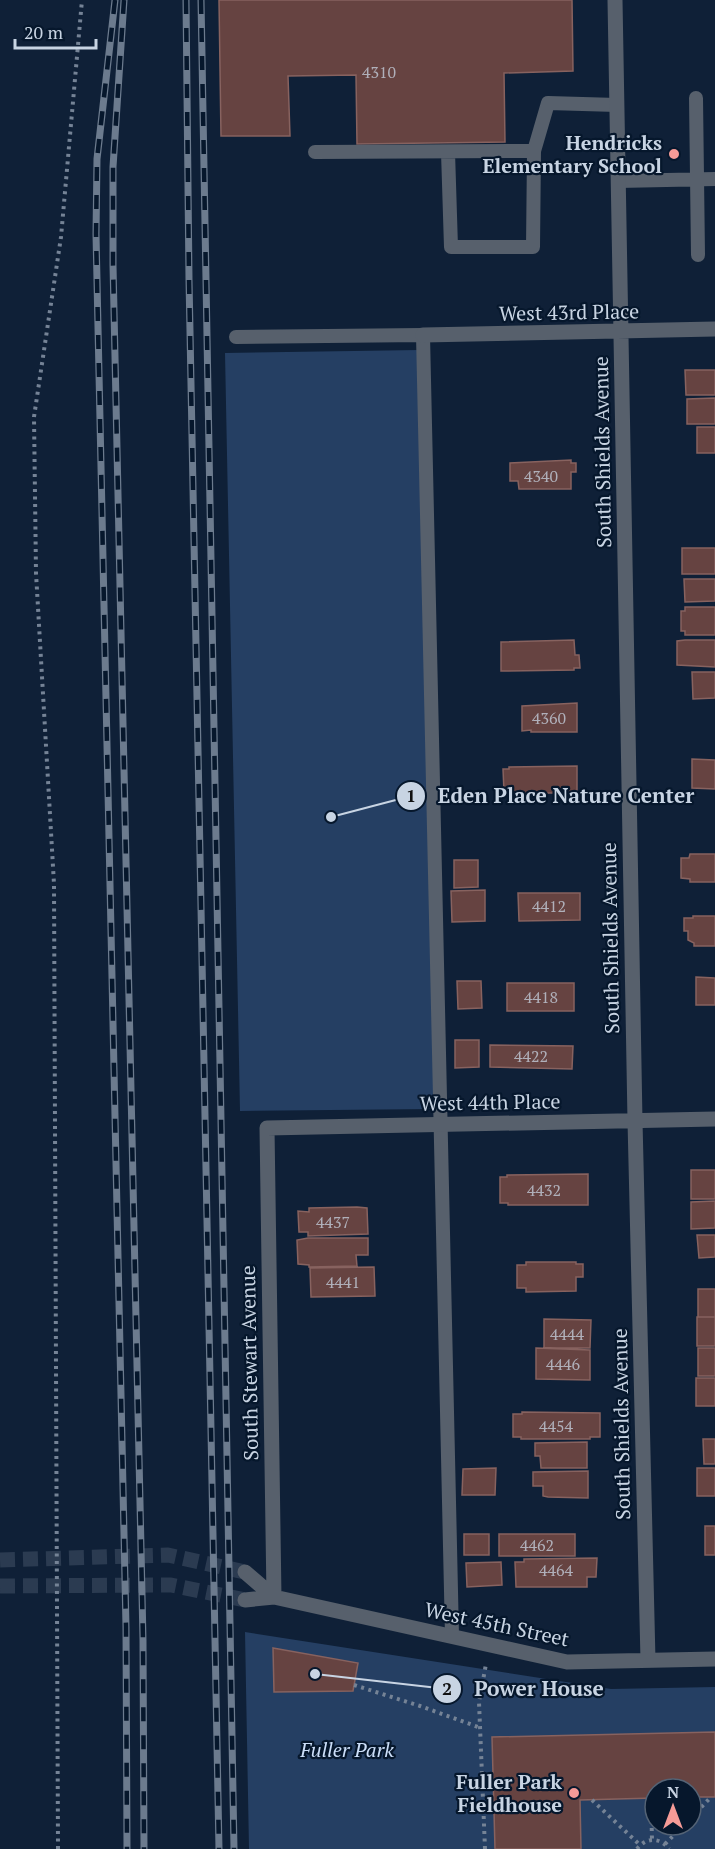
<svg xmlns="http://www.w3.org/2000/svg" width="715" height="1849" font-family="'PT Serif',serif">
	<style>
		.green { fill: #253f63; fill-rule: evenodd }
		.building { fill: #664341; stroke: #87625f; stroke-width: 1.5 }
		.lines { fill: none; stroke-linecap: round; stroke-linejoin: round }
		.minor-tunnel { stroke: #2b3b51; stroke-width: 15; stroke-dasharray: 15 8; stroke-linecap: butt }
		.path { stroke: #758396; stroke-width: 4; stroke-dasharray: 3 4.5; stroke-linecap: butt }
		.service { stroke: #57606c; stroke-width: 14 }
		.minor { stroke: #57606c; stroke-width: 15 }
		.rail-casing { stroke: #6c7b8e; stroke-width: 7 }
		.rail { stroke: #06172c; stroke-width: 4.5; stroke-dasharray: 14; stroke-linecap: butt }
		.poi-dot { fill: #f59b97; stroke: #06172c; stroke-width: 2 }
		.labels { text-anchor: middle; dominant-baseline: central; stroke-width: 4.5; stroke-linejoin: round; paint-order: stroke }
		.number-label { font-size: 16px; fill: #b0b0ba }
		.poi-label { font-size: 20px; font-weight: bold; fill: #c8d4e3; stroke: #06172c; text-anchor: end }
		.street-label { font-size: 20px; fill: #c8d4e3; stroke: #06172c }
		.park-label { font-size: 20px; font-style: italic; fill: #cbdef8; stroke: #06172c }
		.leader { fill: none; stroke: #c8d4e3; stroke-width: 2 }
		.callout-dot { fill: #c8d4e3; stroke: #06172c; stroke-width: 2 }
		.mark-label { font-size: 18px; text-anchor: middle; font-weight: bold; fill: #111 }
		.callout-label { font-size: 21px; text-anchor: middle; font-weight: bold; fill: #c8d4e3; stroke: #06172c; stroke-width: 4.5; stroke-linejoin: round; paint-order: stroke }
	</style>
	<rect width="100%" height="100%" fill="#0f2037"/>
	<path class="green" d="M419 350 434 1109 240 1111 225 353Z
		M245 1632 611 1689 715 1687V1849H249ZM655 1789H691V1825H655Z"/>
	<path class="building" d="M219 0H572L573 71 504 73 505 142 357 144 356 75 288 76 290 136H221Z
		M685 370H715V395H686Z
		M715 398V424H687V399Z
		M697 427H715V453H697Z
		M571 460V463H576V472H571V489H519L518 481H510V463Z
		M682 548H715V574H682Z
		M684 579H715V601L685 602Z
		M685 607H715V635H685V631H681V611H685Z
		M574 640 575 655H579L580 668H574V670L501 671V642Z
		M685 640H715V667L677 665V641Z
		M692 672H715V698L693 699Z
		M577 703V732H531V730L522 731V706Z
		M692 759 715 760V789L692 788Z
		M577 766V793H510V792H504L503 769H509V767Z
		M690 854H715V882H690V879L681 878V858H689Z
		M454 860H478V887L454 888Z
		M485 890V921L452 922 451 891Z
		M518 893H580V920L519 921Z
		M693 916H715V946H694V943L688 940V931H684V918H693Z
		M696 977 715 978V1005H696Z
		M457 981H481L482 1008 458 1009Z
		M507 983H574V1011H507Z
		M455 1040H479V1067L455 1068Z
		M490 1045 573 1046 572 1069 490 1067Z
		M691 1170H715V1199H691Z
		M588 1174V1205H508V1203H500V1177H507V1175Z
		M715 1201V1228L691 1229V1202Z
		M357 1207 367 1208 368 1234 308 1236V1232H299L298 1211 309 1212V1208Z
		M697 1235H715V1257L699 1258Z
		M308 1238H368V1255H356L357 1266 309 1267V1265L298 1264 297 1240Z
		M526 1262H576V1264H583V1277H576V1291L526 1292V1288H517V1265H526Z
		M374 1267 375 1296 311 1297 310 1268Z
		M698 1289H715V1317H698Z
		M697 1317H715V1346H697Z
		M544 1319 591 1320 590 1348H544Z
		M536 1348 590 1350V1380L536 1379Z
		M698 1348H715V1376H698Z
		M696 1378H715V1406H696Z
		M522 1412 600 1413V1437H590V1439H521V1437H513V1414H522Z
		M703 1439H715V1464H704Z
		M587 1442V1468H541L540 1456H535V1443Z
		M496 1468 495 1495H462L463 1469Z
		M697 1468H715V1496H697Z
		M588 1471V1498L548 1497 543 1496V1486H533V1472Z
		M705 1526H715V1555H705Z
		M464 1534H489V1555H464Z
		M499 1534H575V1556H499Z
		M597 1558 596 1577H587V1587H516L515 1562H524V1559Z
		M501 1562 502 1585 467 1587 466 1563Z
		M273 1648 358 1663 353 1691 274 1692Z
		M715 1732V1797H691V1789H655V1798L580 1800 581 1849H495L492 1737Z"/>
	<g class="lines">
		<path class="minor-tunnel" d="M0 1560 168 1555 245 1572
			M0 1586 171 1585 245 1600"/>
		<path class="path" d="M354 1685 420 1706 481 1728
			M651 1798 652 1840
			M592 1800 640 1845
			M691 1818 711 1797
			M665 1844 684 1825
			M58 1849 54 884 36 573 34 417 61 237 82 0
			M485 1849 479 1702 486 1664
			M637 1849C646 1837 660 1837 669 1849"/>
		<path class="service" d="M696 98 698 255
			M315 152 534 151 548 103 617 105
			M448 152 451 247H533L534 151
			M618 181 715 179
			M236 337 423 335 452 1636"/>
		<path class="minor" d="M615 0 635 1121 648 1660
			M423 335 715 329
			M245 1572 274 1597
			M274 1597 267 1128 715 1119
			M245 1600 274 1597 567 1662 715 1659"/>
		<defs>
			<path id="rail" d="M115 0 97 159 96 234 126 1627 127 1849
				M124 0 113 167V265L143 1640 144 1849
				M186 0 189 279 219 1849
				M201 0 234 1849"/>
		</defs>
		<use href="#rail" class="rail-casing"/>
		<use href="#rail" class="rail"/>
	</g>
	<g class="poi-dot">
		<circle cx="674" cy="154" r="6"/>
		<circle cx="574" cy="1793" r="6"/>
	</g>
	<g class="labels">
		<g class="number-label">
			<text x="379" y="72">4310</text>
			<text x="541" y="476">4340</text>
			<text x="549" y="718">4360</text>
			<text x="549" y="906">4412</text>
			<text x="541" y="997">4418</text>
			<text x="531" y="1056">4422</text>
			<text x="544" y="1190">4432</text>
			<text x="333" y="1222">4437</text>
			<text x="343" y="1282">4441</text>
			<text x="567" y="1334">4444</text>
			<text x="563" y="1364">4446</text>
			<text x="556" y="1426">4454</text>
			<text x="537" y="1545">4462</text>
			<text x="556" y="1570">4464</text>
		</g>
		<g class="poi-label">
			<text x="662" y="142">Hendricks<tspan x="662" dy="23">Elementary School</tspan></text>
			<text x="562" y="1781">Fuller Park<tspan x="562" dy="23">Fieldhouse</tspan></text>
		</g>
		<g class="street-label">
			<text transform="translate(569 312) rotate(-1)">West 43rd Place</text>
			<text transform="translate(602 452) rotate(-91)">South Shields Avenue</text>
			<text transform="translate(610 938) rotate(-91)">South Shields Avenue</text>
			<text transform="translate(490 1102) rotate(-1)">West 44th Place</text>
			<text transform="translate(249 1363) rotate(-91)">South Stewart Avenue</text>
			<text transform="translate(621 1424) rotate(-91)">South Shields Avenue</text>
			<text transform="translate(497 1624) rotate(12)">West 45th Street</text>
		</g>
		<g class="park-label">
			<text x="347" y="1749">Fuller Park</text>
		</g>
	</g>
	<path class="leader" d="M331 817L411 796M315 1674L447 1689"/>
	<g class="callout-dot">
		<circle cx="331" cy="817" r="6"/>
		<circle cx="315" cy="1674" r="6"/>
		<circle cx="411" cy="796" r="15"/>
		<circle cx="447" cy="1689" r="15"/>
	</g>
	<g class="mark-label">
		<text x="411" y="802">1</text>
		<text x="447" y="1695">2</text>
	</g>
	<g class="callout-label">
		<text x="566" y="803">Eden Place Nature Center</text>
		<text x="539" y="1696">Power House</text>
	</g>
	<g transform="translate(673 1807)"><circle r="28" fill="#06172c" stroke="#546375" stroke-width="1.5"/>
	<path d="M0-4.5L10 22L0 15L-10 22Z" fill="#f59b97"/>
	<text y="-9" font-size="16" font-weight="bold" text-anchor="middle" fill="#c8d4e3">N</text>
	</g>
	<path d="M15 39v9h81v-9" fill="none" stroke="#c8d4e3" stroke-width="3"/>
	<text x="24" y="39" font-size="18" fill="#c8d4e3" stroke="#06172c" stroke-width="4.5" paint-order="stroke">20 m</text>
</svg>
